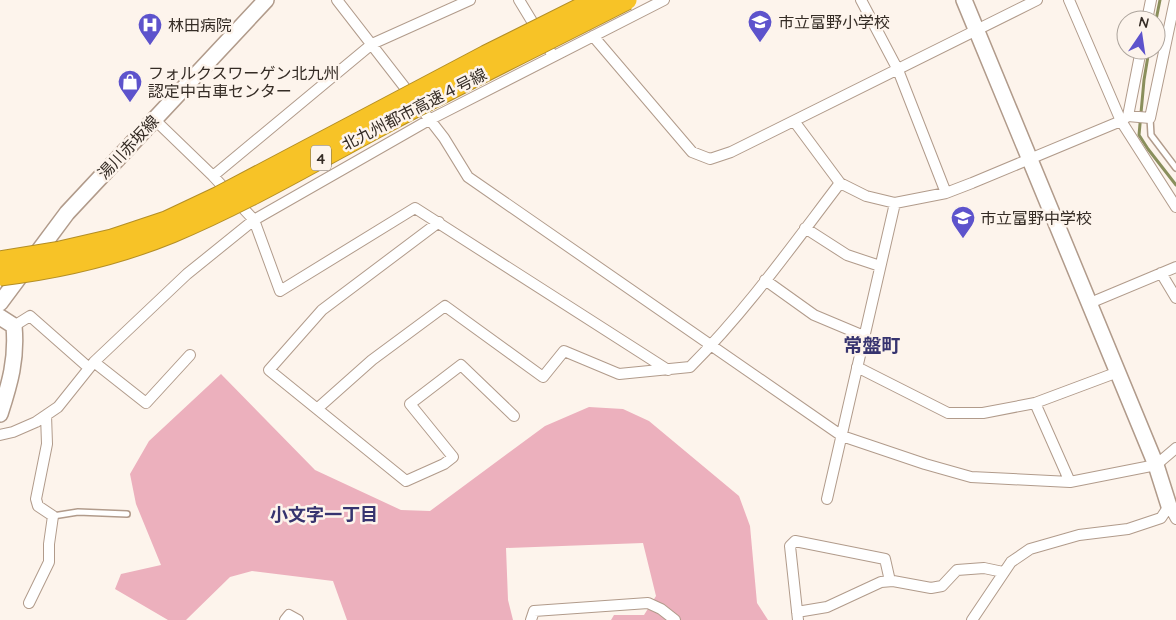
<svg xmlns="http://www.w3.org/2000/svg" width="1176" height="620" font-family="Quicksand,'Noto Sans JP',sans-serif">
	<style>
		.green { fill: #ecb0bd }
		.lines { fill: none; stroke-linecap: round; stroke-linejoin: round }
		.stream { stroke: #8a8f5c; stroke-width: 3 }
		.lane-casing { stroke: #b19b8b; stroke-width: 8 }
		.street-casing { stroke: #b19b8b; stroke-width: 12 }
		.secondary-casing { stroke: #b19b8b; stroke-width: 18 }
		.lane { stroke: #fff; stroke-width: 5 }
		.street { stroke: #fff; stroke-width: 10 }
		.secondary { stroke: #fff; stroke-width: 15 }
		.highway-bridge-casing { stroke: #b38e26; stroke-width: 21; stroke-linecap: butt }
		.highway-bridge { stroke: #f7c327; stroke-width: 19 }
		.labels { text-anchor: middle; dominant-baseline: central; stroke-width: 5; stroke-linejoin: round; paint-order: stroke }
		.shield { fill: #fdf4ec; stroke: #716861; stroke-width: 1 }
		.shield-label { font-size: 15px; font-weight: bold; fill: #352c25 }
		.poi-label { font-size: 16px; fill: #352c25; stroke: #fdf4ec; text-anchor: start }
		.street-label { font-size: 16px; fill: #352c25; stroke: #fdf4ec }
		.neighbourhood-label { font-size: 18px; font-weight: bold; fill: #36336f; stroke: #fdf4ec }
		.quarter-label { font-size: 19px; font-weight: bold; fill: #36336f; stroke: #fdf4ec }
	</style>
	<rect width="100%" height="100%" fill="#fdf4ec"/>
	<path class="green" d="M221 374 315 470 401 510 430 511 545 426 589 407 623 409 649 421 739 496 750 526 757 603 768 620H611L614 615H644L656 596 643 543 506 548 508 600 513 620H347L333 581 252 571 230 577 186 620H168L115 589 121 574 161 565 136 504 130 474 149 441Z"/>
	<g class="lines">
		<path class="stream" d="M1156 20 1160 0
			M1149 50 1144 80 1139 135 1148 149 1176 185"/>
		<defs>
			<path id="lane" d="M1150 118 1151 135 1176 168
				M53 516 78 512 127 514"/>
			<path id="street" d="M337 0 444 138 468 177 842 436 925 464 971 477 1070 482 1156 465 1176 448
				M519 0 553 56
				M861 0 898 70 946 193
				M1069 0 1121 121 1176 207
				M1147 20 1151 0
				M593 36 692 152 710 159 731 152 1037 0
				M1128 116 1141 50
				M154 119 213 176 254 220 280 291 415 208 668 370
				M794 121 840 183 866 196 895 203 946 193 972 183 1121 121 1128 116 1150 118 1175 0
				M213 176 372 44 470 0
				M439 222 322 310 269 370 406 481 444 464 453 457 410 404 461 365 514 416
				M805 228 847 255 880 266
				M1161 273 1176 298
				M765 280 814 315 864 336
				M1090 303 1176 267
				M14 326 30 316 89 368
				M94 362 146 403 190 355
				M857 367 948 413H983L1035 403 1118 372
				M1035 403 1070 482
				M318 408 372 360 445 306 543 377 564 351 619 374 690 367C746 311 792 246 840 183
				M0 435 13 432 36 422 58 407 94 362 187 274 254 220 429 120 664 0
				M827 499 895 203
				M29 603 49 562V544L53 516 38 506 36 499 47 444 46 415
				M797 612 827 607 881 582 893 581 931 588 942 586 957 570 984 568 1003 572
				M285 620 289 615 298 620
				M531 620 534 611 648 603 661 609 675 620
				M798 620 790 546 795 541 885 559 890 581
				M972 620 1011 562 1030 549 1079 535 1128 529 1161 518 1169 506 1176 519"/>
			<path id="secondary" d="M964 0 1156 465 1169 506
				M0 303 67 213 266 0
				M0 317 14 326C17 359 10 383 0 414"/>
		</defs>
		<use href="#lane" class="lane-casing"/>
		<use href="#street" class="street-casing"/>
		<use href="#secondary" class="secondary-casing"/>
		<use href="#lane" class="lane"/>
		<use href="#street" class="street"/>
		<use href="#secondary" class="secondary"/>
		<defs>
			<path id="highway-bridge" d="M0 261 60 251 112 239 166 221 219 196 486 55 596 0
				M0 276C58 269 118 255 172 233 246 202 317 160 388 122 467 80 547 41 627 0"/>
		</defs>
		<use href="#highway-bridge" class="highway-bridge-casing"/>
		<use href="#highway-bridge" class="highway-bridge"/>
	</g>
	<defs>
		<symbol id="school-pin" viewBox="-11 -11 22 30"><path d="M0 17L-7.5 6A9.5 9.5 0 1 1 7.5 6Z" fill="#5d53cc" stroke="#fdf4ec"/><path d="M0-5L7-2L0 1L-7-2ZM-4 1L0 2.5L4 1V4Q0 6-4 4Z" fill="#fff"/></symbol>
		<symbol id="hospital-pin" viewBox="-11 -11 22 30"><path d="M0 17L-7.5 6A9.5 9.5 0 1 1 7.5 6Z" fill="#5d53cc" stroke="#fdf4ec"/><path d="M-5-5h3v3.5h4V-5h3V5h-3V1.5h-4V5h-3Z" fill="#fff"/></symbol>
		<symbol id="shop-pin" viewBox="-11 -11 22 30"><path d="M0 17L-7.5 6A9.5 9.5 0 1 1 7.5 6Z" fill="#5d53cc" stroke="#fdf4ec"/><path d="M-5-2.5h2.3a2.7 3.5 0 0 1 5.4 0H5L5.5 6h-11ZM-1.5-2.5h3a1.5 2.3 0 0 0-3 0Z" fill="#fff"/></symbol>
	</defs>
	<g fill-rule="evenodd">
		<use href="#school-pin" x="746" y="8" width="28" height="38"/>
		<use href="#hospital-pin" x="136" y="11" width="28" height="38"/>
		<use href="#shop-pin" x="116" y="68" width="28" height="38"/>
		<use href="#school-pin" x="949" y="204" width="28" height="38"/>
	</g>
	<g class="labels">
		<rect class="shield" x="311" y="145.5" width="20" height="25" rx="4"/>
		<g class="shield-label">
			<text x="321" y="158">4</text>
		</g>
		<g class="poi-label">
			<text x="778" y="22">市立富野小学校</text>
			<text x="168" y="25">林田病院</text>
			<text x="148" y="73">フォルクスワーゲン北九州<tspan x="148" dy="18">認定中古車センター</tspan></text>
			<text x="980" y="218">市立富野中学校</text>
		</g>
		<g class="street-label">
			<text transform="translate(414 109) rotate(-27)">北九州都市高速４号線</text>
			<text transform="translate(128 147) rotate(-47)">湯川赤坂線</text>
		</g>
		<g class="neighbourhood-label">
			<text x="324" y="514">小文字一丁目</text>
		</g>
		<g class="quarter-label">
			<text x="872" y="345">常盤町</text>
		</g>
	</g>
	<g transform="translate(1141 35) rotate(13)"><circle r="24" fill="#fdf4ec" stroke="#ada49c"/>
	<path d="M0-4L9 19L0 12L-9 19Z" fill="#5d53cc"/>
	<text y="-8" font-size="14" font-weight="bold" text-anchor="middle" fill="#352c25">N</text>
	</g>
</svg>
